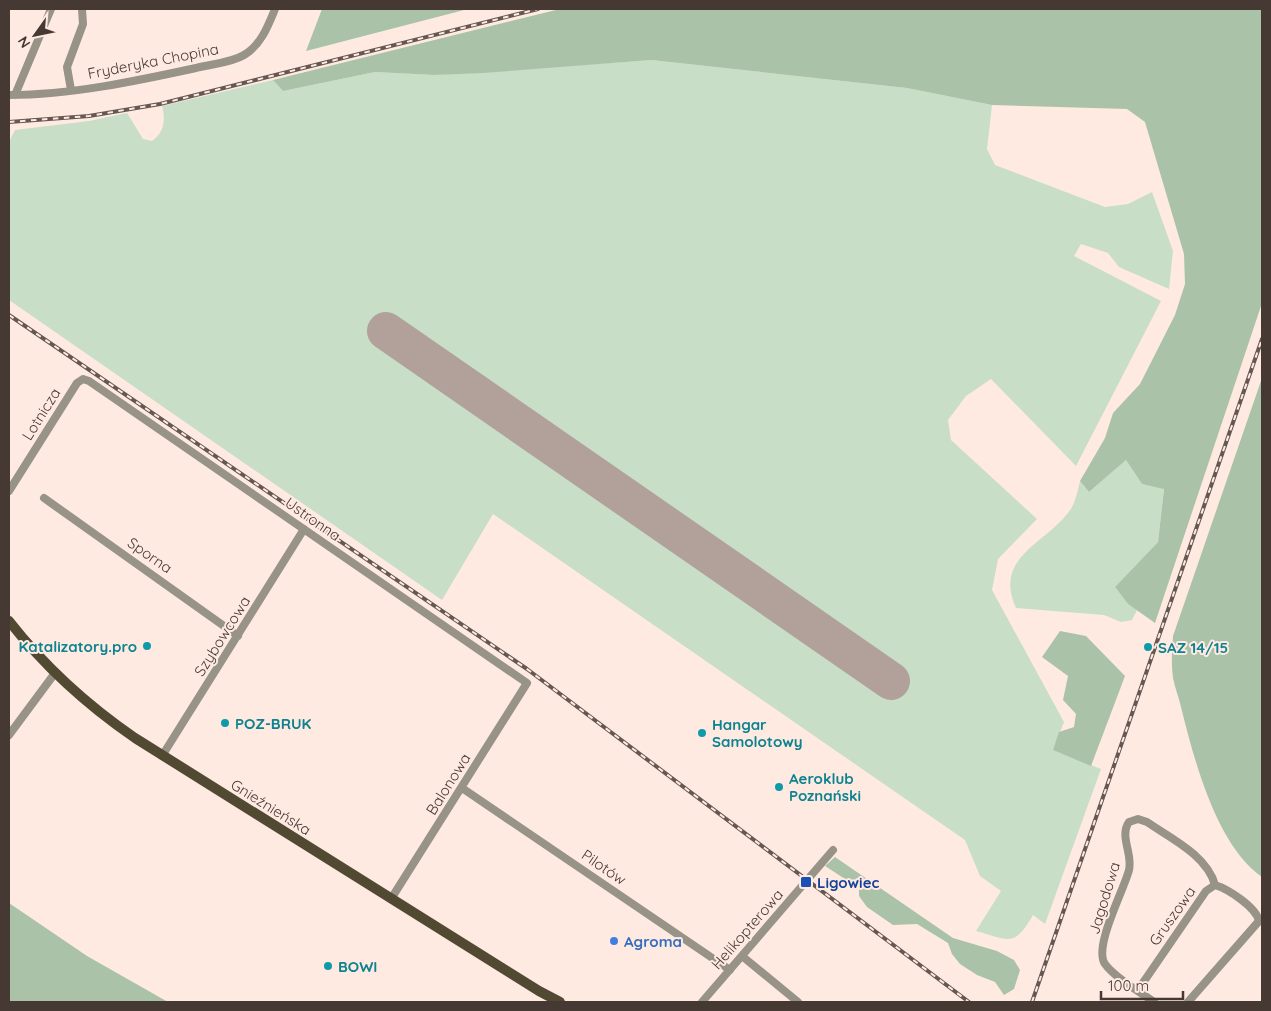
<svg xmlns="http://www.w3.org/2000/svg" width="1271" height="1011" font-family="Quicksand,sans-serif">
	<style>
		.green { fill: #c8dec6 }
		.forest { fill: #aac2a8 }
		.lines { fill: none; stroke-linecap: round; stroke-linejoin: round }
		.runway { stroke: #b2a09a; stroke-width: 38 }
		.minor { stroke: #989387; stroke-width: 8 }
		.major { stroke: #524933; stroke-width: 10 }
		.rail-casing { stroke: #655751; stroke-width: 4 }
		.rail { stroke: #ffeae2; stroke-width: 2; stroke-dasharray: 5.5; stroke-linecap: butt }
		.culture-dot { fill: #0f9aa8; stroke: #ffeae2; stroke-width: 2 }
		.transit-dot { fill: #1a4fb4; stroke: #ffeae2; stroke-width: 2 }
		.shop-dot { fill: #3f7fe0; stroke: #ffeae2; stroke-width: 2 }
		.labels { text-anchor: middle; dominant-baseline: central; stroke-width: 4; stroke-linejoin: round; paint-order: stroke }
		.street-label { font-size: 15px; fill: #463934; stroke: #ffeae2 }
		.culture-label { font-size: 15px; font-weight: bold; fill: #0d838f; stroke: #ffeae2; text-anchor: start }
		.transit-label { font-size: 15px; font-weight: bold; fill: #164399; stroke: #ffeae2; text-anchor: start }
		.shop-label { font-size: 15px; font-weight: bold; fill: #366cbe; stroke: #ffeae2; text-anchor: start }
	</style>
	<rect width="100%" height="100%" fill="#ffeae2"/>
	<path class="green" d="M651 60 907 88 992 105 987 149 995 165 1105 207 1128 204 1152 192 1173 251 1169 289 1119 267 1108 253 1081 244 1074 256 1161 301 1076 466 991 379 966 396 948 420 951 440 1037 519 998 559 992 590 1064 722 1053 750 1101 769 1045 924 1033 915C1014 948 1009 940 976 931L1001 891 980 876 965 840 493 514 442 600 9 300V142L15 130 89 121 127 113 143 139 152 141C164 132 166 120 162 106L273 80 283 91 375 72 434 75Z
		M1126 460 1142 484 1164 488 1158 542 1115 587 1128 604 1137 610 1132 620 1121 622 1104 615 1016 608C992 555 1050 543 1072 507 1076 500 1078 489 1080 481L1089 492Z"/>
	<path class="forest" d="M322 9H468L306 51Z
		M560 9H1262V303L1155 623 1128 604 1115 587 1158 542 1164 489 1142 484 1126 460 1089 492 1080 481 1105 438 1113 413 1140 384 1175 315 1185 284 1184 254 1145 122 1127 109 992 105 907 88 651 60 483 73 434 75 375 72 283 91 273 80Z
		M1262 378V877C1216 845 1194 759 1181 707 1179 698 1175 688 1173 678 1171 664 1172 650 1173 636Z
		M1060 631 1086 636 1125 676 1091 766 1053 750 1059 732 1074 727 1076 714 1063 700 1068 676 1042 657Z
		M835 857 953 938 997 951 1014 960 1020 970 1014 989 1004 995 995 982 977 975 960 964 952 954 948 943 917 924 893 925 867 907 859 896V888L825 866Z
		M9 903 87 956 168 1002H9Z"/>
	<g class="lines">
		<path class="runway" d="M386 331 891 681"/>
		<path class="minor" d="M71 90 67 67 83 24 82 9
			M9 95C71 95 136 81 196 68 211 64 231 63 244 55 261 45 268 26 275 9
			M15 95 51 9
			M9 491 77 383 83 379 89 381 527 683 391 899
			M44 498 238 636
			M9 735 55 673
			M162 756 304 529
			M462 788 730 970
			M742 956 798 1002
			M1138 990 1206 891 1215 885C1228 889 1256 907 1259 921L1188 1002
			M702 1002 833 850
			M1154 1002C1140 992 1115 978 1105 964 1093 947 1124 890 1129 870 1133 854 1119 836 1129 822L1138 819 1147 822C1170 838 1207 855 1215 885"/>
		<path class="major" d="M9 621C45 667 87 705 135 738L539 991 560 1002"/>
		<defs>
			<path id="rail" d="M9 122 89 116 160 104 538 9
				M9 315 527 669 969 1002
				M1032 1002 1262 339"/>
		</defs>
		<use href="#rail" class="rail-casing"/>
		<use href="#rail" class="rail"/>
	</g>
	<g class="culture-dot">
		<circle cx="147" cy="646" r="5"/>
		<circle cx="1148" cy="647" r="5"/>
		<circle cx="225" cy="723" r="5"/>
		<circle cx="702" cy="733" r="5"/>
		<circle cx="779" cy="787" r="5"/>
		<circle cx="328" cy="966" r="5"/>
	</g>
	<rect class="transit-dot" x="800" y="876" width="12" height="12" rx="2.5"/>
	<circle class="shop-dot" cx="614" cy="941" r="5"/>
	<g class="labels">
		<g class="street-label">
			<text transform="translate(153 61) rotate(-11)">Fryderyka Chopina</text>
			<text transform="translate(41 414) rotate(-58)">Lotnicza</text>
			<text transform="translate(313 519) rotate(35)">Ustronna</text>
			<text transform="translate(150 555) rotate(35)">Sporna</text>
			<text transform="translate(222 636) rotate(-58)">Szybowcowa</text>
			<text transform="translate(448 784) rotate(-58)">Balonowa</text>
			<text transform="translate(271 807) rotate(32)">Gnieźnieńska</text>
			<text transform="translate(604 867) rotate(34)">Pilotów</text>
			<text transform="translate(1104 898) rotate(-73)">Jagodowa</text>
			<text transform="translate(1172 916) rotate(-55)">Gruszowa</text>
			<text transform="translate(747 929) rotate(-49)">Helikopterowa</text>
		</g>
		<g class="culture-label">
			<text x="137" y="646" text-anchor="end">Katalizatory.pro</text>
			<text x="1158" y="647">SAZ 14/15</text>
			<text x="235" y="723">POZ-BRUK</text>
			<text x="712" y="724">Hangar<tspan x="712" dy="17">Samolotowy</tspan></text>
			<text x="789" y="778">Aeroklub<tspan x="789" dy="17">Poznański</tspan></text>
			<text x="338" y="966">BOWI</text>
		</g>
		<g class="transit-label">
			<text x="817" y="882">Ligowiec</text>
		</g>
		<g class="shop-label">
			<text x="624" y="941">Agroma</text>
		</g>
	</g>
	<rect width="1271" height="1011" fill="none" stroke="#463934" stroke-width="20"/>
	<g transform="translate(35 35) rotate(237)" stroke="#ffeae2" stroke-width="4" paint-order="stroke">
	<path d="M0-4L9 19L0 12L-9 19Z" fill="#463934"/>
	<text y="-8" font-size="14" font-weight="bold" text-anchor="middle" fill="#463934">N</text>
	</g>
	<path d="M1101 991v8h82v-8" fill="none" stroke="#463934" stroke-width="2.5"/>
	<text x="1108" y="991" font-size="15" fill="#463934" stroke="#ffeae2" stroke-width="4" paint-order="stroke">100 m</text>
</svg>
